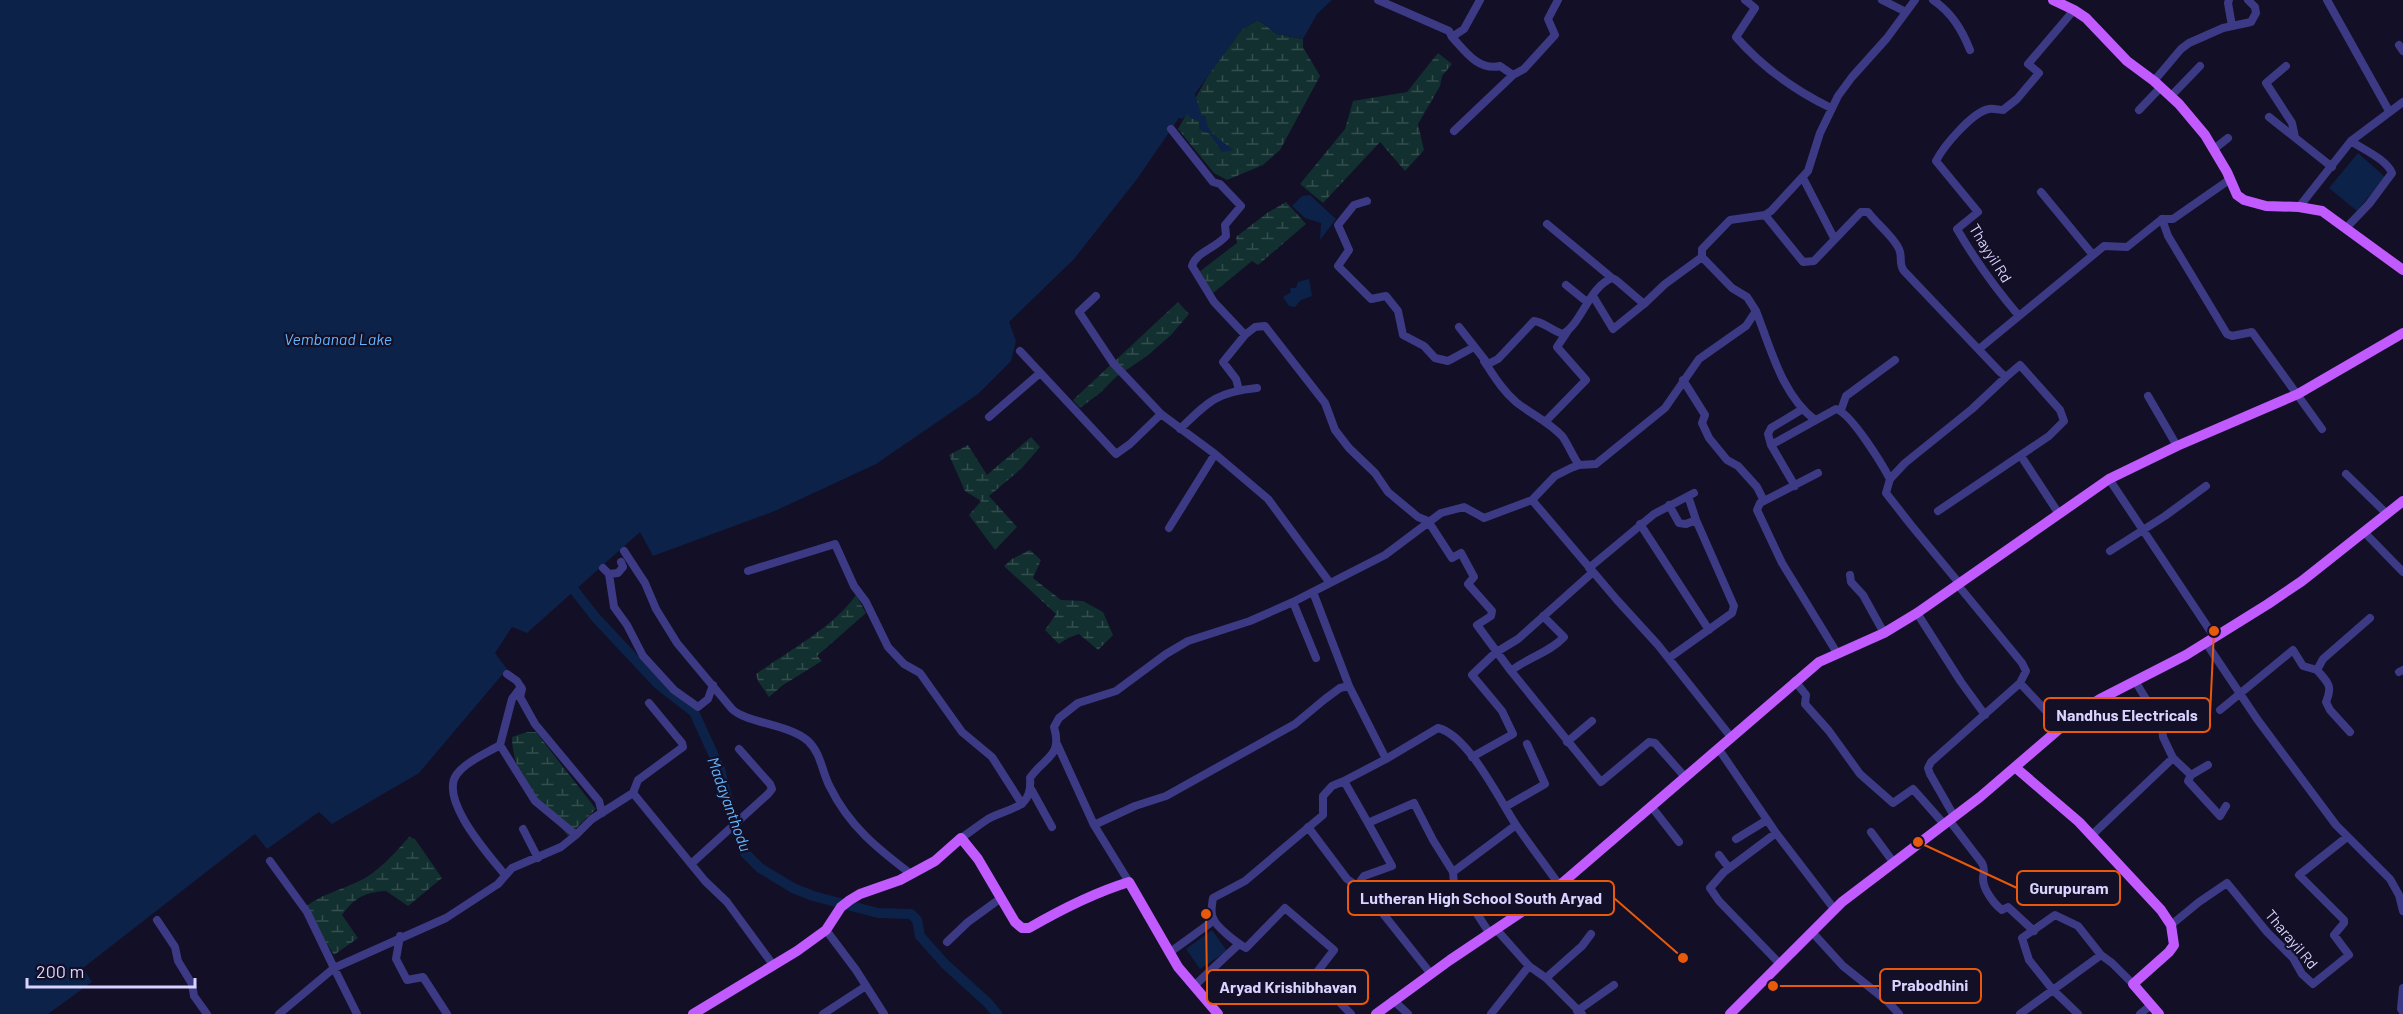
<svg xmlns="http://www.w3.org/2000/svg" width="2403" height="1014" font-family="Barlow,sans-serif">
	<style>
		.wetland { fill: url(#wetland-marsh) }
		.water { fill: #0c2248 }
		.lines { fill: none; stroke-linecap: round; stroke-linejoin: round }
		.river { stroke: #0c2248; stroke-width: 10 }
		.minor { stroke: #3d3a85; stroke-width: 8 }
		.major { stroke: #c25bff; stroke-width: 10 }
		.labels { text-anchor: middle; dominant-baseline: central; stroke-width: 4.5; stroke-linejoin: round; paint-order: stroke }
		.street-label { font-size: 15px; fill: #d9d4ff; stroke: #130f26 }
		.water-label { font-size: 16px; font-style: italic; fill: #62b6ff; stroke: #130f26 }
		.leader { fill: none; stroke: #e8590c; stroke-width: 2 }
		.callout-dot { fill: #e8590c; stroke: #130f26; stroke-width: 2 }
		.callout { fill: #130f26; stroke: #e8590c; stroke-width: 2 }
		.callout-label { font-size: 16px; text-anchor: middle; font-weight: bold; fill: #d9d4ff }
	</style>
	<defs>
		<pattern id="wetland-marsh" width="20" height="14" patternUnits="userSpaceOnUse" patternTransform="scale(1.5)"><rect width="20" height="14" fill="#12302f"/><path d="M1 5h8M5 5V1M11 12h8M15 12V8" fill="none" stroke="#344d4e"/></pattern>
	</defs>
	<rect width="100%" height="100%" fill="#130f26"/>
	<path class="wetland" d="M1258 20 1277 34 1303 39V47L1320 76 1280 150 1263 165 1227 180 1214 173 1178 129 1209 74 1242 29Z
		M1438 53 1452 64 1442 76 1440 86 1418 124 1424 150 1405 171 1380 142 1323 203 1300 184 1345 129 1353 101 1407 92Z
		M1286 202 1306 224 1258 265 1252 261 1213 293 1199 272 1237 243 1236 237 1267 213Z
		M1178 302 1189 314 1171 335 1147 356 1116 377 1100 393 1080 408 1073 400Z
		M1031 437 1040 447 1022 468 989 496 1017 527 995 550 969 515 981 501 965 491 949 455 968 445 987 475Z
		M1030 550 1041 560 1033 578 1061 600 1083 601 1103 612 1113 635 1098 650 1079 634 1068 638 1059 644 1045 630 1056 614 1004 566 1012 559Z
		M856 595 866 613 817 656 822 661 783 685 769 697 758 681 756 674C788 651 834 627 856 595Z
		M527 732H536L596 809 568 836C544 806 512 779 512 737Z
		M409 837 415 839 442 878 408 906 386 891C365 892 354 898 342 915L358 938 334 955 304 908C322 894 335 892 355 883 378 873 393 855 409 837Z"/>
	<path class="water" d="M0 0H1332L1317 14 1303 39 1277 34 1258 20 1242 29 1195 94 1201 115 1206 116C1205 134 1223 140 1233 150L1222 152 1210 134 1199 129V121L1190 118 1188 114 1182 119 1179 118 1137 179 1074 259 1009 322 1016 341 1011 361 978 394 876 464 775 511 653 556 640 532 527 633 512 627 495 653 507 669 419 773 332 824 319 812 267 849 255 834 83 968 92 982 48 1014H0Z
		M2358 153 2385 177 2357 211 2329 188Z
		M1310 195 1336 219 1320 240 1321 223 1305 218 1292 206 1302 196Z
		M1309 279 1312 296 1301 300 1295 307 1289 306 1283 297 1291 292 1290 288H1296L1298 282Z
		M1212 930 1227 951 1200 969 1186 949Z"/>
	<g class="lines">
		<path class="river" d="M567 581 596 618 658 684 694 712 720 769 730 809 745 853 760 868 793 888 813 896 878 913 911 914 917 920 920 936 945 964 988 1003 997 1014"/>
		<path class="minor" d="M1378 0 1449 31 1452 37 1464 29 1480 0
			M1745 0 1755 8 1736 37C1763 68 1794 90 1831 108
			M1882 0 1906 12
			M1933 0C1952 13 1962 30 1970 50
			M2229 0 2228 3 2232 26
			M2327 0 2389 111
			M1452 37C1465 51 1478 71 1500 66L1513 75 1524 69 1555 35 1548 19 1558 0
			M2399 45 2403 51
			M2286 66 2266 83 2292 123 2295 137
			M2154 81 2181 49 2189 43 2223 28 2251 22 2256 13 2255 7 2248 0
			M2171 96 2200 66
			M2139 110 2161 87
			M2269 117 2332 167
			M1171 129 1213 182 1220 184 1241 206 1225 225 1226 236C1216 248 1196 252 1192 266L1214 302 1245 335 1255 327 1265 326 1325 403 1335 430 1349 448 1375 473 1388 492 1418 517 1428 521 1452 558 1461 553 1474 577 1468 584 1492 611 1491 616 1477 625 1511 671C1528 657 1549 653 1564 637L1543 616
			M1454 131 1513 75
			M2214 149 2228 138
			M1803 178 1834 238
			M2229 180 2173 219H2162L2168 236 2227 334 2232 336 2252 332 2322 429
			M2041 192 2093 255
			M1367 201 1354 205 1338 225 1349 250 1338 266 1371 299 1386 296 1398 311 1403 335 1424 346 1435 358 1448 361 1474 347
			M2299 207 2351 141 2403 102
			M1765 215 1803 262 1814 261 1861 212H1868C1876 223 1894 237 1899 249 1903 257 1898 263 1904 271L2000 372 2006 377 2020 365 2060 410 2064 421 2049 436 1938 511
			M1547 224 1612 278
			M2346 228 2369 204 2392 173C2386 159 2364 150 2351 141
			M1566 285 1587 302
			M1096 296 1079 312 1113 363 1161 414
			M1593 296 1613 329 1644 304
			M1756 311C1771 349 1782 395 1815 420
			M2019 316C1996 289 1975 260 1957 229L1978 212 1936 161C1943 147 1972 112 1989 109 1993 108 1999 110 2003 110L2017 99 2039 73 2028 64 2074 10
			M1459 327 1488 364 1498 359 1534 321C1544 322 1552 331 1563 334 1582 323 1589 287 1612 278L1616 280 1644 304 1665 284 1702 257
			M1979 349 2104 246 2127 247 2162 219
			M1020 351 1116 454 1130 444 1161 414 1215 454 1268 499 1330 583
			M1484 361C1494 376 1502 390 1516 402 1531 414 1549 422 1562 436 1567 442 1573 457 1579 465
			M1683 380 1705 415 1702 423 1709 438 1727 460 1738 466 1757 487 1764 501
			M1239 390 1236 379 1223 362 1245 335
			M2148 396 2177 446
			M1841 410 1846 396 1895 360
			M989 417 1040 373
			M1545 422 1586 380 1557 347 1567 332
			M1180 429C1208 402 1216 392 1257 388
			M1771 445 1836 409C1851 413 1882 464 1890 479L1886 493 1911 525 1959 583
			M2021 456 2059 514
			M1818 473 1760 503 1757 510 1782 563 1837 653
			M2346 474 2387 514
			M1890 479 1905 463 1972 409 2006 377
			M2109 479 2215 638
			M1795 486 1771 445 1768 434 1771 428 1801 410
			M1688 496 1696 520
			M1532 500 1617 600 1658 645 1731 737
			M1669 505 1679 523 1686 524 1696 520 1734 606 1732 613 1669 658
			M1640 524 1709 630
			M1169 528 1215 454
			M2365 533 2403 572
			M624 551 645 583 656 609 677 643 732 709C746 723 789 724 808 741 821 753 822 772 830 787 849 826 878 849 911 874
			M2110 551 2165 516 2206 486
			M603 568 609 574 614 607 627 625 643 656 674 690 698 707 708 699 713 685
			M1589 568 1654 514 1694 493
			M748 571 835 544 854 586 866 602 888 647 904 664 920 673 962 732 992 757 1022 804
			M609 574 618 573 623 567 621 562
			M1850 575 1851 582 1863 595 1884 633
			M1313 592 1349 686 1386 759 1344 781 1368 823 1414 803 1433 840 1453 872 1454 884 1472 906 1490 934
			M1293 602 1316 658
			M1917 613 1961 682 1985 715
			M2206 643 2257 719 2336 825 2390 879 2399 895 2403 911
			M2317 670C2328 683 2333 685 2326 702L2330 710 2350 732
			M1511 671 1601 782 1649 742 1655 743 1685 777
			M2399 672 2403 670
			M507 674 517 681 522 689 520 697 535 724 599 801 602 813
			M1795 681 1806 695 1805 704 1829 731 1860 774 1893 803 1913 789 1944 824
			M2135 681 2162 725 2163 737 2173 758 2191 775 2208 765
			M2020 683 2061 727
			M2220 710 2293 650 2303 666 2317 670 2323 659 2370 618
			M1567 742 1592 721
			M1057 744 1094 825 1129 882
			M500 745 535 801 576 835
			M1718 748 1776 833 1835 910
			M1472 757 1513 734 1502 711 1472 675 1495 653 1518 639 1593 572
			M1386 759 1438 728C1468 735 1499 799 1516 825 1530 845 1545 865 1560 886
			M2191 775 2188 781 2220 816 2226 806
			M1344 781 1332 786 1323 796V815L1245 881 1213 898C1212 905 1210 912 1213 918 1216 927 1238 944 1246 948L1285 908 1334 950 1314 976 1351 1014
			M1031 789 1052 827
			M633 793 638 780 683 747 682 743 649 703
			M1651 806 1679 842
			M1505 807 1545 784 1527 744
			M1954 816 1930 774 1928 768 1931 762 2020 683 2026 671 2022 663 1957 584
			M1949 820 1982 863C1986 870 1983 872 1983 879 1983 889 1994 904 2002 910L2008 907 2034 931
			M1094 825 1135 806 1166 796 1295 724 1325 699 1340 688 1349 686
			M1308 827 1347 879 1365 891 1431 974
			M523 829 538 858
			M1871 832 1894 863
			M1776 833 1724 872 1710 888 1719 901 1779 963
			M2092 835 2173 758
			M961 838C970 832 979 825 988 819 1009 807 1033 810 1030 778 1044 757 1063 757 1054 727L1059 718 1078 703 1116 691 1166 654 1188 641 1250 621 1293 602 1385 555 1441 513 1464 507 1484 518 1532 500 1555 476 1571 468 1579 465 1596 464 1665 408 1699 359 1746 326 1756 311 1747 297 1732 288 1702 257V249L1730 220 1765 215 1771 211 1808 171 1820 133 1838 96 1852 77 1887 38 1915 0
			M1736 839 1767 820
			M1719 855 1729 868
			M270 861 307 912 334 968 279 1014
			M691 864 768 794 772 789 770 784 739 749
			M1453 872 1516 825
			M505 875C489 855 438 799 457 774 467 761 487 753 500 745L512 699 521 687
			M1357 886 1364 876 1392 866 1368 823
			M157 920 175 947 178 961 192 984 194 996 207 1014
			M2171 925 2199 902 2227 883 2267 932 2293 958 2302 974 2313 984 2349 955 2334 935 2344 923V920L2299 875 2347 837
			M1496 929 1529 966 1546 978 1582 1014
			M826 930 856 970 884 1014
			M1812 932 1843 966 1887 1001 1899 1014
			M400 936 396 959 407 980 423 977 447 1014
			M947 942 968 922 1001 898
			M1169 953 1213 921
			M1546 978 1582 946 1591 934
			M1194 986 1238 945
			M2403 988 2401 1009 2403 1012
			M1393 1000 1408 1014
			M1577 1011 1614 985
			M357 1014 334 968 446 918 498 884 512 868 561 847 576 835 592 819 633 793 705 881 727 902 774 966
			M823 1014 866 986
			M1491 1014 1529 966
			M2020 1014 2101 955 2112 963 2133 984
			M2078 1014 2053 990 2029 960 2022 938 2055 915 2078 926 2101 955
			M2140 1014 2151 1005"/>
		<path class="major" d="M2053 0 2074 10 2086 18 2127 61 2154 81 2179 104 2205 135 2227 172 2237 195 2244 200 2266 206 2299 207 2322 211 2403 270
			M2016 768 2079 822 2161 910 2171 925 2174 945 2169 952 2133 984 2159 1014
			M693 1014 797 951 826 930 841 907 850 900 860 894 900 880 935 861 961 838 978 859 1015 922 1022 928H1029C1062 909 1093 893 1129 882L1178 967 1218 1014
			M1376 1014 1450 960 1553 891 1819 662 1884 633 1917 613 2109 479 2177 446 2298 394 2403 333
			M1730 1014 1842 902 1980 797 2079 712 2100 699 2186 655 2268 604 2302 581 2403 501"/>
	</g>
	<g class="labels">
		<g class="street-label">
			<text transform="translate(1991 253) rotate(58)">Thayyil Rd</text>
			<text transform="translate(2292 939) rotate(50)">Tharayil Rd</text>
		</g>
		<g class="water-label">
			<text x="338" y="338">Vembanad Lake</text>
			<text transform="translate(730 804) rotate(70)">Madayanthodu</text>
		</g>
	</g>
	<path class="leader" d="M2214 631L2210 715M1918 842L2017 888M1683 958L1614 898M1773 986L1880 986M1206 914L1207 987"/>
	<g class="callout-dot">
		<circle cx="2214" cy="631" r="6"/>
		<circle cx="1918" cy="842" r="6"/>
		<circle cx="1683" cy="958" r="6"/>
		<circle cx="1773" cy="986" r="6"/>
		<circle cx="1206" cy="914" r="6"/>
	</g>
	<g class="callout">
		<rect x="2044" y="698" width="166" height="34" rx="6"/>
		<rect x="2017" y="871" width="103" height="34" rx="6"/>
		<rect x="1348" y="881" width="266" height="34" rx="6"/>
		<rect x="1880" y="969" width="101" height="34" rx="6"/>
		<rect x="1207" y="970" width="161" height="34" rx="6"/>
	</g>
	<g class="callout-label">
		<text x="2127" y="721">Nandhus Electricals</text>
		<text x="2069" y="894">Gurupuram</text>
		<text x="1481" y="904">Lutheran High School South Aryad</text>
		<text x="1930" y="991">Prabodhini</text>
		<text x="1288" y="993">Aryad Krishibhavan</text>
	</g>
	<path d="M27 978v9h168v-9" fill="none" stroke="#d9d4ff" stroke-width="3"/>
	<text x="36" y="978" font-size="18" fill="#d9d4ff" stroke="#130f26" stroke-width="4.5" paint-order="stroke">200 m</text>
</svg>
